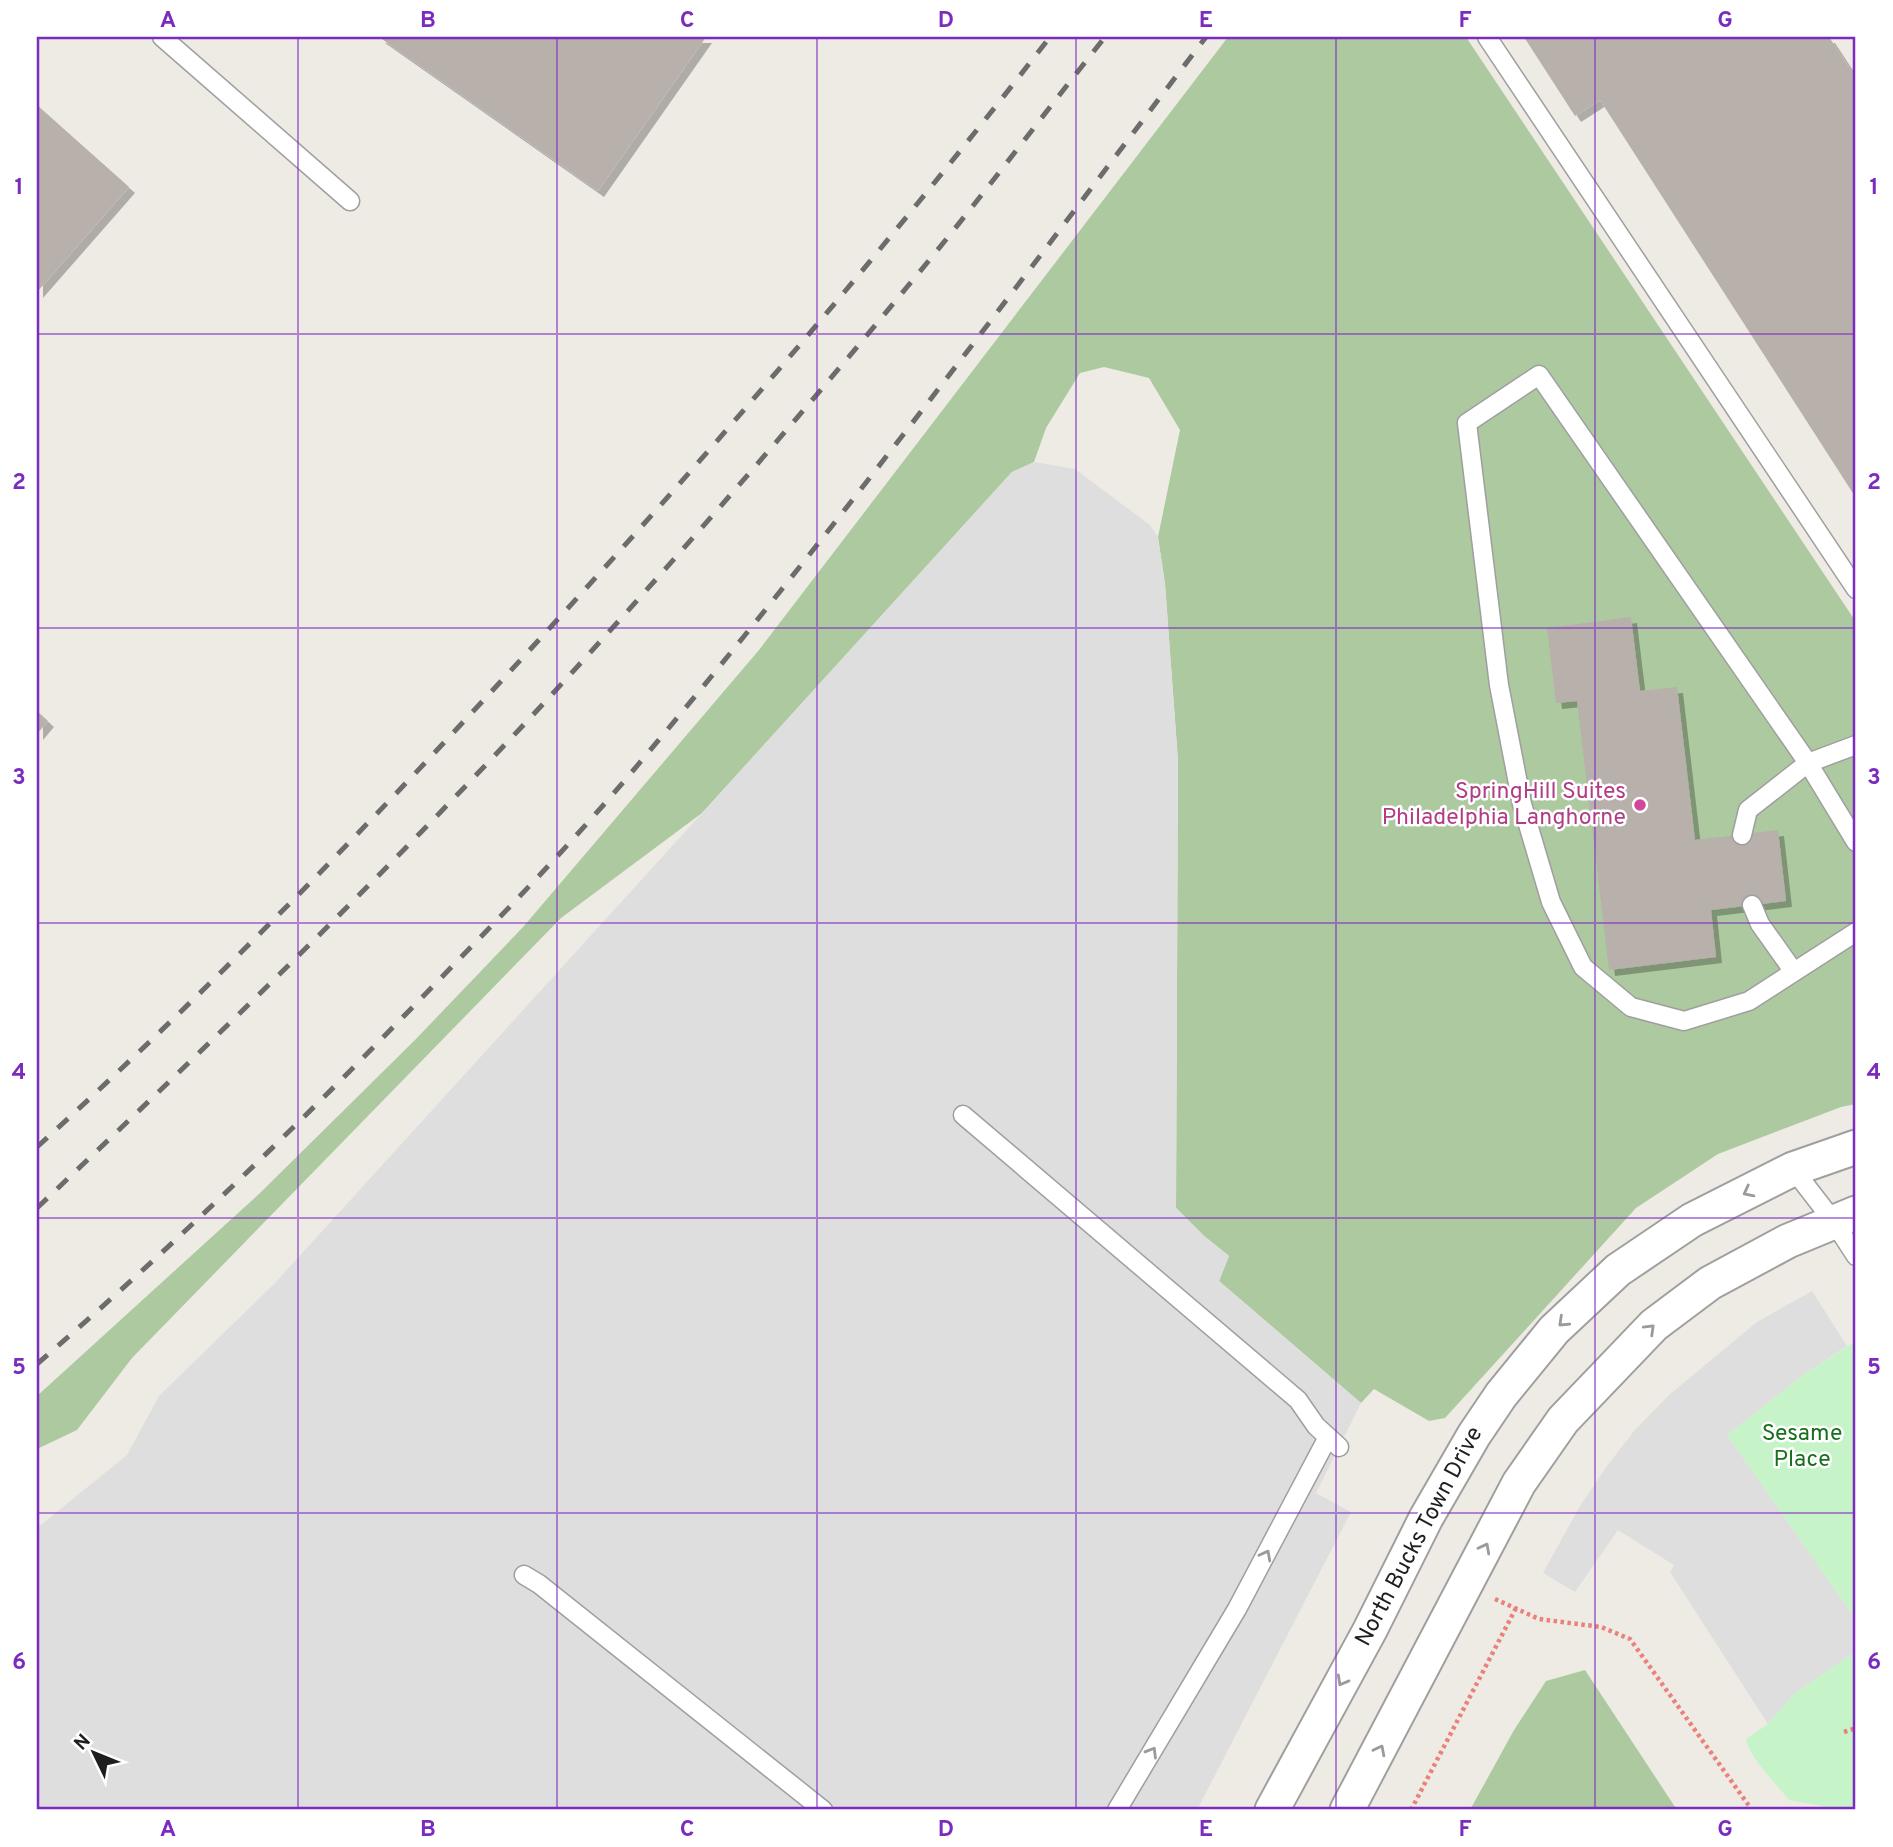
<svg xmlns="http://www.w3.org/2000/svg" width="1893" height="1847" font-family="Overpass,sans-serif">
	<style>
		.forest { fill: #adc99f }
		.park { fill: #c7f3c9 }
		.parking { fill: #dedede }
		.building { fill: #b7b0ab; filter: url(#shadow) }
		.lines { fill: none; stroke-linecap: round; stroke-linejoin: round }
		.service-casing { stroke: #9f9f9f; stroke-width: 21 }
		.minor-casing { stroke: #9f9f9f; stroke-width: 37 }
		.path { stroke: #ea817a; stroke-width: 4.5; stroke-dasharray: 3.5 3.5; stroke-linecap: butt }
		.service { stroke: #fff; stroke-width: 18 }
		.minor { stroke: #fff; stroke-width: 33 }
		.rail { stroke: #6c6c6c; stroke-width: 5; stroke-dasharray: 14 14; stroke-linecap: butt }
		.oneway { stroke: #9a9a9a }
		.grid { fill: none; stroke: #7b2cbf; stroke-width: 2; stroke-opacity: 0.55 }
		.hotel-dot { fill: #d1479c; stroke: #fff; stroke-width: 2.5 }
		.labels { text-anchor: middle; dominant-baseline: central; stroke-width: 5; stroke-linejoin: round; paint-order: stroke }
		.hotel-label { font-size: 23px; fill: #b23c85; stroke: #fff; text-anchor: end }
		.park-label { font-size: 23px; fill: #18701c; stroke: #fff }
		.street-label { font-size: 23px; fill: #1e1e1e; stroke: #fff }
		.neatline { fill: none; stroke: #7b2cbf; stroke-width: 2.5 }
		.grid-label { font-size: 23px; text-anchor: middle; font-weight: bold; fill: #7b2cbf }
	</style>
	<defs>
		<filter id="shadow"><feDropShadow dx="6" dy="6" stdDeviation="0" flood-color="#0004"/></filter>
	</defs>
	<rect width="100%" height="100%" fill="#eeebe5"/>
	<path class="forest" d="M1228 37H1466L1856 622V1104L1841 1107 1718 1154 1636 1208 1445 1418 1429 1421 1374 1389 1361 1403 1219 1281 1229 1256 1204 1236 1176 1208 1178 761 1165 584 1158 537 1180 430 1149 378 1104 367 1080 373 1046 428 1034 462 1012 472 702 813 561 918 132 1358 77 1430 37 1449V1396L259 1194 416 1039 524 926 759 650Z
		M1585 1670 1677 1810H1470L1514 1730 1546 1681Z"/>
	<path class="park" d="M1856 1341V1620L1727 1435 1803 1375Z
		M1856 1651V1810H1844L1789 1800C1778 1786 1748 1756 1746 1739L1768 1724 1794 1694Z"/>
	<path class="parking" d="M1034 462 1075 469 1150 525 1158 537 1165 584 1178 761 1176 1208 1204 1236 1229 1256 1219 1281 1361 1403 1316 1493 1351 1512 1197 1810H37V1528L127 1455 159 1396 275 1283 1012 472Z
		M1812 1291 1847 1346 1803 1375 1727 1435 1856 1620V1651L1794 1694 1768 1724 1670 1572 1674 1565 1618 1530 1575 1592 1543 1573 1580 1506 1607 1466 1634 1431 1669 1395 1757 1322Z"/>
	<path class="building" d="M379 37H706L598 191Z
		M1524 37H1829L1856 78V498L1600 100 1575 116Z
		M37 105 129 187 37 292Z
		M1631 617 1640 691 1677 687 1695 840 1778 830 1786 901 1711 910 1716 957 1609 970 1577 701 1556 703 1547 628Z
		M37 711 48 721 37 734Z"/>
	<g class="lines">
		<defs>
			<path id="service" d="M162 37 350 201
				M1487 37 1856 589
				M1742 835 1748 810 1808 763 1856 745
				M1856 842 1808 763 1539 375 1467 423 1499 685 1522 804 1551 902 1583 967 1631 1007 1684 1021 1749 1001 1856 932
				M1752 905 1760 924 1794 972
				M963 1115 1298 1400 1316 1426 1339 1447
				M1793 1169 1834 1222 1856 1256
				M524 1575 539 1584 823 1810
				M1117 1810 1237 1609 1328 1437"/>
			<path id="minor" d="M1272 1810 1370 1630 1426 1518 1474 1435 1501 1395 1554 1330 1618 1270 1692 1220 1793 1169 1856 1147
				M1347 1810 1519 1483 1563 1420 1654 1325 1710 1283 1788 1241 1856 1213"/>
		</defs>
		<use href="#service" class="service-casing"/>
		<use href="#minor" class="minor-casing"/>
		<path class="path" d="M1495 1599 1539 1619 1601 1627 1630 1639 1752 1810
			M1844 1732 1856 1728
			M1411 1810 1516 1608"/>
		<use href="#service" class="service"/>
		<use href="#minor" class="minor"/>
		<path class="rail" d="M37 1147C216 984 384 810 547 631 722 440 891 242 1050 37
			M37 1208C218 1036 398 862 567 678 683 551 797 420 907 287 975 206 1039 120 1105 37
			M37 1364C176 1244 309 1115 436 983 507 910 577 838 642 760 839 526 1021 280 1206 37"/>
	</g>
	<defs><path id="oneway-chevron" d="M-2-3.5L2.5 0L-2 3.5" fill="none" stroke-width="1.6" stroke-linecap="round" stroke-linejoin="round" transform="scale(1.75)"/></defs>
	<g class="oneway">
		<use href="#oneway-chevron" transform="translate(1748 1192) rotate(153)"/>
		<use href="#oneway-chevron" transform="translate(1563 1322) rotate(137)"/>
		<use href="#oneway-chevron" transform="translate(1650 1329) rotate(-44)"/>
		<use href="#oneway-chevron" transform="translate(1485 1548) rotate(-62)"/>
		<use href="#oneway-chevron" transform="translate(1266 1555) rotate(-62)"/>
		<use href="#oneway-chevron" transform="translate(1342 1681) rotate(119)"/>
		<use href="#oneway-chevron" transform="translate(1380 1750) rotate(-63)"/>
		<use href="#oneway-chevron" transform="translate(1152 1752) rotate(-59)"/>
	</g>
	<path class="grid" d="M298 37V1810M557 37V1810M817 37V1810M1076 37V1810M1336 37V1810M1595 37V1810M37 334H1856M37 628H1856M37 923H1856M37 1218H1856M37 1513H1856"/>
	<circle class="hotel-dot" cx="1640" cy="805" r="7"/>
	<g class="labels">
		<g class="hotel-label">
			<text x="1626" y="792">SpringHill Suites<tspan x="1626" dy="26">Philadelphia Langhorne</tspan></text>
		</g>
		<g class="park-label">
			<text x="1802" y="1434">Sesame<tspan x="1802" dy="26">Place</tspan></text>
		</g>
		<g class="street-label">
			<text transform="translate(1420 1537) rotate(-62)">North Bucks Town Drive</text>
		</g>
	</g>
	<rect width="1893" height="1847" fill="none" stroke="#ffffff" stroke-width="77"/>
	<g transform="translate(94 1753) rotate(313)" stroke="#ffffff" stroke-width="5" paint-order="stroke">
	<path d="M0-5L12 26L0 18L-12 26Z" fill="#1e1e1e"/>
	<text y="-10" font-size="19" font-weight="bold" text-anchor="middle" fill="#1e1e1e">N</text>
	</g>
	<rect x="38" y="38" width="1816" height="1770" class="neatline"/>
	<g class="grid-label">
		<text x="168" y="27">A</text>
		<text x="428" y="27">B</text>
		<text x="687" y="27">C</text>
		<text x="946" y="27">D</text>
		<text x="1206" y="27">E</text>
		<text x="1465" y="27">F</text>
		<text x="1725" y="27">G</text>
		<text x="19" y="194">1</text>
		<text x="1874" y="194">1</text>
		<text x="19" y="489">2</text>
		<text x="1874" y="489">2</text>
		<text x="19" y="784">3</text>
		<text x="1874" y="784">3</text>
		<text x="19" y="1079">4</text>
		<text x="1874" y="1079">4</text>
		<text x="19" y="1374">5</text>
		<text x="1874" y="1374">5</text>
		<text x="19" y="1669">6</text>
		<text x="1874" y="1669">6</text>
		<text x="168" y="1836">A</text>
		<text x="428" y="1836">B</text>
		<text x="687" y="1836">C</text>
		<text x="946" y="1836">D</text>
		<text x="1206" y="1836">E</text>
		<text x="1465" y="1836">F</text>
		<text x="1725" y="1836">G</text>
	</g>
</svg>
